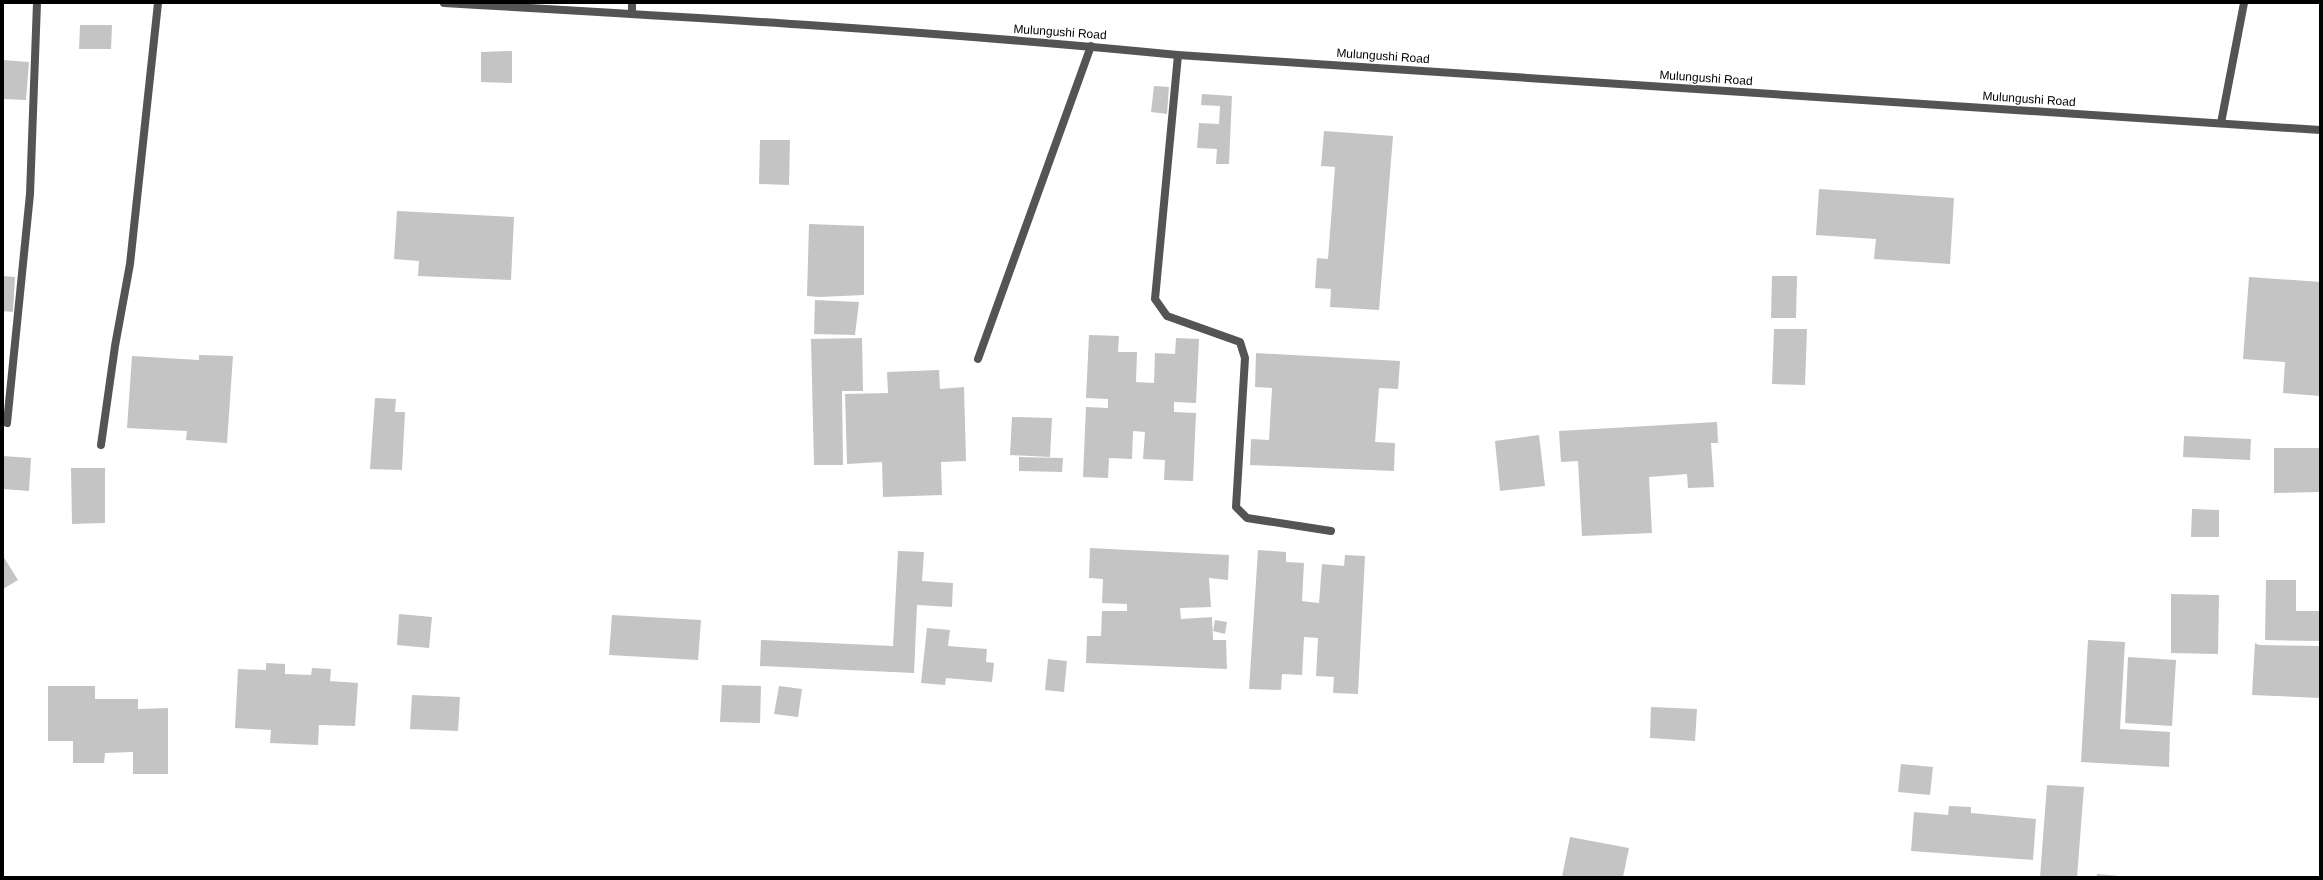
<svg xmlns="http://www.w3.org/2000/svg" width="2323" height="880" font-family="Arial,sans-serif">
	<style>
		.building { fill: #c4c4c4 }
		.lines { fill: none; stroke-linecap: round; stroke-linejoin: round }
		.lane { stroke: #545454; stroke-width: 8 }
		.street { stroke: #545454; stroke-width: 8 }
		.labels { text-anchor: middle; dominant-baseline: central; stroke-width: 3; stroke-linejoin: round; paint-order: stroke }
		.street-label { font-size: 12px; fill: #000; stroke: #fff }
	</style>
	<rect width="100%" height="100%" fill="#fff"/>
	<path class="building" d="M80 25H112L111 49H79Z
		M512 51V83L481 82V52Z
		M3 60 29 62 26 100 3 99Z
		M1154 86 1169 87 1167 114 1151 112Z
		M1202 94 1232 96 1229 164H1216L1217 149 1197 148 1199 123 1219 124 1220 106 1201 105Z
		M1324 131 1393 136 1379 310 1330 307 1331 289 1315 288 1317 258 1328 259 1335 167 1321 166Z
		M760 140H790L789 185 759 184Z
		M1819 189 1954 198 1950 264 1874 259 1876 239 1816 235Z
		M397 211 514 217 511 280 418 276 419 261 394 259Z
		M809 224 864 226V295L820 297 807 296Z
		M3 276 15 277 13 312 3 311Z
		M1772 276H1797L1796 318H1771Z
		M2249 277 2320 282V396L2283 393 2285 362 2243 359Z
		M815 300 859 302 855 335 814 334Z
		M1774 329H1807L1805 385 1772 384Z
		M1089 335 1119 336 1118 352H1137L1136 382 1154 383 1155 353 1175 354 1176 338 1199 339 1196 403 1174 402V412L1196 413 1193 481 1164 480 1165 460 1143 459 1145 432 1133 431 1132 459 1109 458 1108 478 1083 477 1086 407 1108 408V399L1086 398Z
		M862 338 863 391H842L843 465H814L811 339Z
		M1256 353 1400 361 1398 389 1379 388 1375 442 1395 443 1394 471 1250 465 1251 439 1269 440 1272 388 1255 387Z
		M199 355 233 356 227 443 186 440 187 431 127 428 132 356 199 360Z
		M939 370 940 389 964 387 966 461 941 462 942 495 883 497 882 462 847 464 845 394 888 393 887 372Z
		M375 398 396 399 395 412H405L402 470 370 469Z
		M1012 417 1052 418 1050 457 1010 455Z
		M1717 422 1718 443H1711L1714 487 1688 488 1687 474 1649 477 1652 533 1582 536 1578 461 1561 462 1559 431Z
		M1539 435 1545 486 1500 491 1495 441Z
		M2184 436 2251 439 2250 460 2183 457Z
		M2274 448H2320V492L2274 493Z
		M3 456 31 458 29 491 3 489Z
		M1019 457 1063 458 1062 472 1019 471Z
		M71 468H105V523L72 524Z
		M2192 509 2219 510V537H2191Z
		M1090 548 1229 555 1228 580 1209 578 1211 607 1180 608 1181 619 1212 617 1213 640H1226L1227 669 1086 663 1087 636H1101L1102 611H1127V604L1102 603 1103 579 1089 578Z
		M1258 550 1286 552V562L1304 563 1302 601 1319 603 1322 564 1344 566 1345 555 1365 556 1358 694 1333 693 1334 677 1316 676 1318 638 1304 637 1302 675 1282 674 1281 690 1249 689Z
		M898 551 924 552 922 581 953 583 952 607 917 605 914 673 760 666 761 640 893 646Z
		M3 556 18 580 3 589Z
		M2266 580H2296V611H2320V641L2265 640Z
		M2171 594 2219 595 2218 654 2171 653Z
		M399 614 432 617 429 648 397 645Z
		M612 615 701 620 698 660 609 655Z
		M1215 620 1227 622 1225 634 1213 631Z
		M927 628 950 630 948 646 987 649 986 662 994 663 992 682 946 678 945 685 921 683Z
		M2088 640 2125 642 2120 729 2170 732 2169 767 2081 762Z
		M2255 643 2259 645 2320 646V698L2252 695Z
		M2128 657 2176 660 2172 726 2125 723Z
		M1048 659 1067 661 1064 692 1045 690Z
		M266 663 285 664V674L311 675 312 668 331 669 330 681 358 683 355 726 319 725 318 745 270 743 271 730 235 728 238 669 266 670Z
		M722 685 761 686 760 723 720 722Z
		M48 686H95V699H138V709L168 708V774H133V752L105 753 104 763H73V741H48Z
		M779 686 802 689 798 717 774 714Z
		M412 695 460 697 458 731 410 729Z
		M1651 707 1697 709 1695 741 1650 738Z
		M1901 764 1933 767 1930 795 1898 792Z
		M2047 785 2084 787 2077 877H2040Z
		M1949 806 1971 807V813L2036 819 2033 860 1911 851 1914 812 1948 815Z
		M1570 837 1629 848 1623 877H1562Z
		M2097 874 2120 876V877H2097Z"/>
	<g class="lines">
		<path class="lane" d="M632 3V14
			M1178 55 1155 299 1167 316 1240 342 1245 358 1236 507 1247 518 1331 531
			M2221 123 2244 3
			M978 359 1091 46
			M101 445 115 346 130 264 158 3"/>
		<path class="street" d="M444 3C689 17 934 31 1178 55L2320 130
			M7 423 30 194 37 3"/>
	</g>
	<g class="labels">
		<g class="street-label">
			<text transform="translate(1060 32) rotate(4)">Mulungushi Road</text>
			<text transform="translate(1383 56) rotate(4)">Mulungushi Road</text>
			<text transform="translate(1706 78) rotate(4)">Mulungushi Road</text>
			<text transform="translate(2029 99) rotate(4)">Mulungushi Road</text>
		</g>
	</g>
	<rect width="2323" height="880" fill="none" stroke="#000000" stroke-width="8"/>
</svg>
